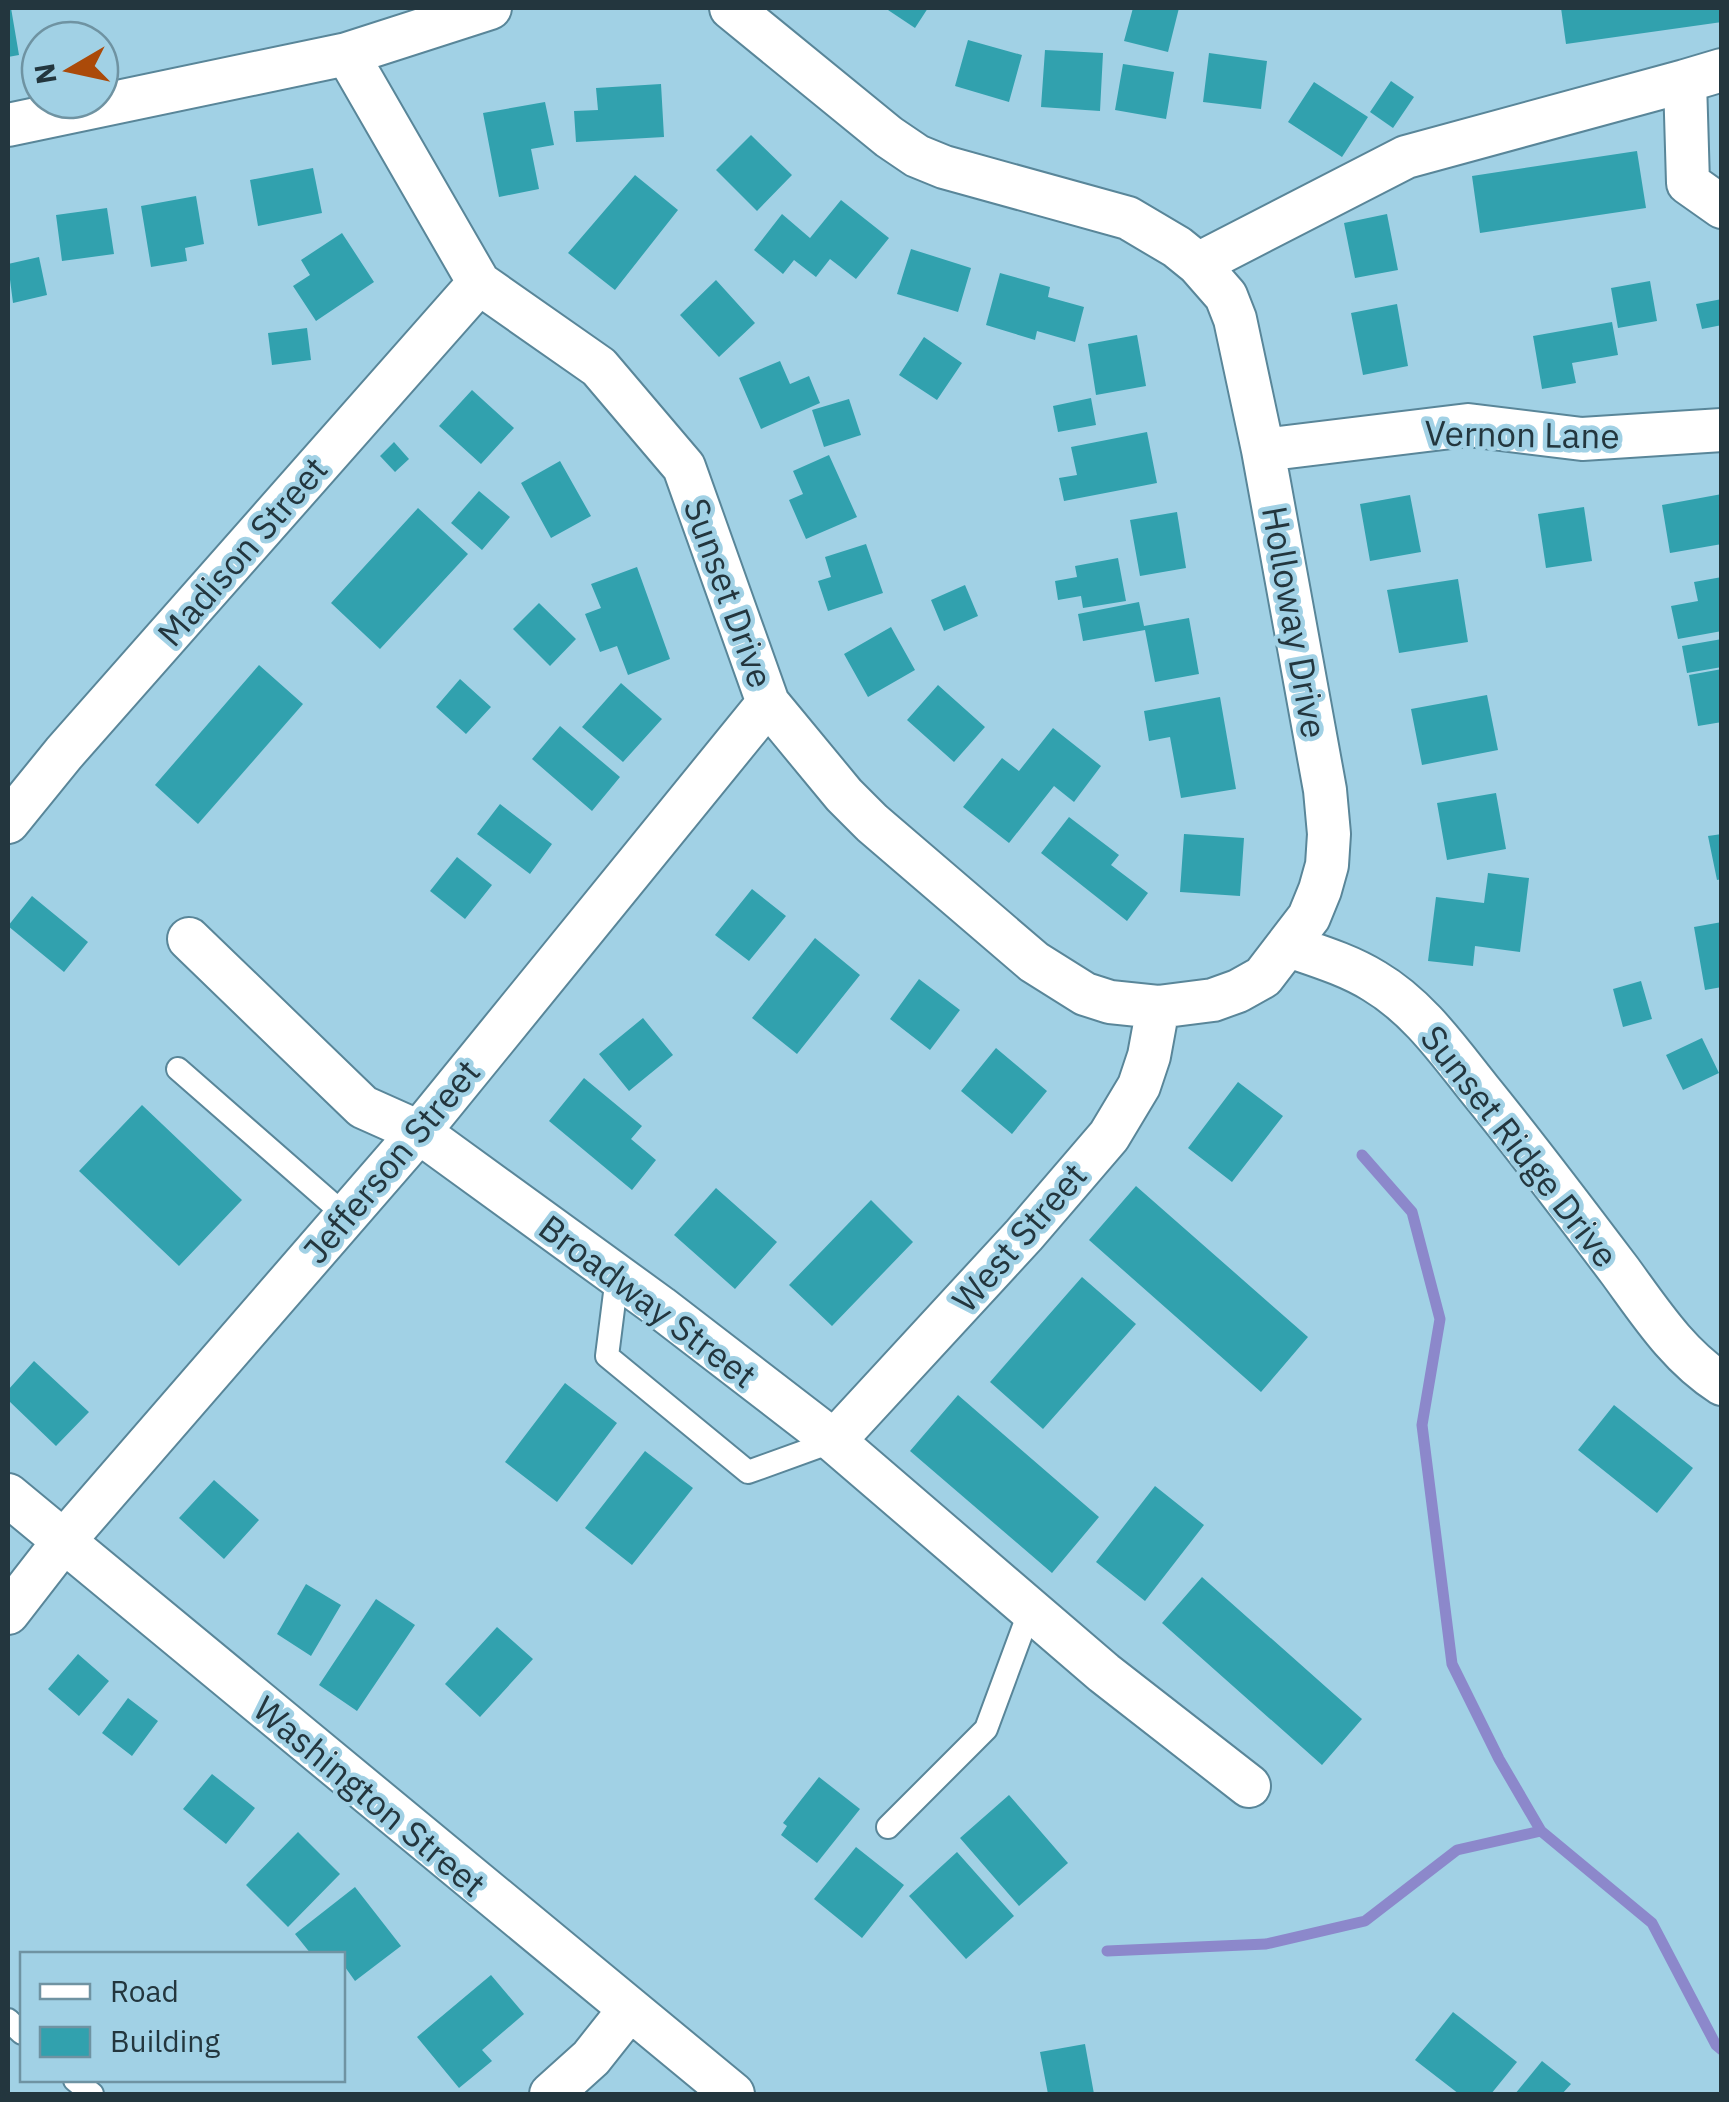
<svg xmlns="http://www.w3.org/2000/svg" width="1729" height="2102" font-family="'IBM Plex Sans',sans-serif">
	<style>
		.lines { fill: none; stroke-linecap: round; stroke-linejoin: round }
		.stream { stroke: #8c88cb; stroke-width: 11 }
		.building { fill: #31a1ae }
		.lane-casing { stroke: #598699; stroke-width: 26 }
		.street-casing { stroke: #598699; stroke-width: 46 }
		.lane { stroke: #fff; stroke-width: 22 }
		.street { stroke: #fff; stroke-width: 42 }
		.labels { text-anchor: middle; dominant-baseline: central; stroke-width: 9; stroke-linejoin: round; paint-order: stroke }
		.street-label { font-size: 35px; fill: #23363e; stroke: #a1d1e5 }
	</style>
	<rect width="100%" height="100%" fill="#a1d1e5"/>
	<g class="lines">
		<path class="stream" d="M1362 1155 1412 1212 1440 1319 1422 1425 1452 1664 1499 1759 1541 1831
			M1107 1951 1266 1944 1365 1921 1457 1850 1541 1831 1652 1923 1716 2045 1722 2050"/>
	</g>
	<path class="building" d="M8 8H11L19 55 8 57Z
		M885 8H928L915 28Z
		M1133 8H1179L1168 52 1124 41Z
		M1561 8H1722V22L1566 44Z
		M968 40 1022 55 1009 102 955 86Z
		M1045 50 1103 53 1100 111 1041 107Z
		M1209 53 1267 61 1261 109 1203 102Z
		M1123 64 1174 72 1166 119 1115 110Z
		M1391 81 1414 97 1393 128 1370 112Z
		M1314 82 1368 117 1342 157 1288 122Z
		M661 84 664 137 576 142 574 111 598 110 596 88Z
		M545 102 554 145 531 149 539 189 499 197 483 113Z
		M751 135 792 175 757 211 716 170Z
		M1637 151 1646 208 1480 233 1472 176Z
		M313 168 322 213 258 226 250 180Z
		M635 175 678 210 615 290 568 253Z
		M196 196 204 244 185 248 187 261 151 267 141 206Z
		M841 200 889 238 856 279 830 259 816 277 794 260 783 274 754 250 782 214 810 238Z
		M107 208 114 254 62 261 56 215Z
		M1387 214 1398 270 1355 278 1344 223Z
		M342 233 374 282 316 321 293 286 310 275 301 260Z
		M911 249 971 268 958 312 897 294Z
		M39 257 47 295 13 303 8 264Z
		M1000 273 1050 287 1048 297 1084 307 1075 342 1037 331 1035 340 986 325Z
		M716 280 755 323 719 357 680 315Z
		M1650 281 1657 321 1618 328 1611 288Z
		M1722 299V325L1702 329 1696 304Z
		M1397 304 1408 366 1363 375 1351 313Z
		M1612 322 1618 355 1572 363 1576 383 1542 389 1533 336Z
		M307 328 311 360 272 365 268 333Z
		M1137 335 1146 386 1096 395 1088 344Z
		M924 337 962 363 937 400 899 375Z
		M780 361 790 384 809 376 820 403 761 429 739 378Z
		M472 390 514 428 481 464 439 426Z
		M1091 398 1096 425 1058 432 1053 406Z
		M849 399 861 435 824 447 812 410Z
		M1147 432 1157 483 1064 501 1059 478 1077 475 1071 447Z
		M394 442 409 459 395 472 380 456Z
		M829 455 857 517 806 539 789 500 803 494 793 471Z
		M560 461 591 516 551 538 521 483Z
		M479 491 510 517 482 550 451 523Z
		M1722 494V544L1670 553 1662 505Z
		M1410 495 1421 552 1370 561 1360 504Z
		M1584 507 1592 561 1546 568 1538 514Z
		M418 508 468 554 380 649 331 603Z
		M1177 512 1186 568 1140 576 1130 520Z
		M866 544 883 593 828 611 818 581 831 577 825 557Z
		M1118 558 1126 601 1083 608 1081 596 1058 600 1055 581 1077 577 1075 566Z
		M637 567 670 659 628 675 617 646 600 652 585 614 601 608 591 584Z
		M1722 577V631L1678 639 1671 606 1698 601 1694 582Z
		M1458 579 1468 642 1399 653 1387 590Z
		M965 585 978 616 944 631 931 600Z
		M1139 602 1144 626 1189 618 1199 674 1155 682 1145 630 1083 641 1078 614Z
		M539 603 576 639 550 666 513 629Z
		M891 627 915 670 868 697 844 654Z
		M1722 639V667L1687 673 1682 646Z
		M259 665 303 704 198 824 155 785Z
		M1722 669V722L1698 726 1689 675Z
		M460 679 491 707 466 734 436 707Z
		M621 683 662 719 623 762 582 727Z
		M938 685 985 727 954 762 907 720Z
		M1487 695 1498 750 1422 765 1411 709Z
		M1220 697 1236 789 1181 798 1170 737 1149 741 1144 711Z
		M560 726 620 777 592 811 532 759Z
		M1053 728 1101 766 1074 802 1054 786 1009 843 963 807 1002 758 1019 771Z
		M1496 793 1506 849 1447 860 1437 803Z
		M500 804 552 844 530 874 477 834Z
		M1069 817 1119 855 1111 865 1148 893 1127 921 1041 853Z
		M1184 834 1244 838 1240 896 1180 892Z
		M1722 834V879L1717 880 1708 836Z
		M457 857 492 885 465 919 430 891Z
		M1488 873 1529 878 1520 952 1475 946 1473 966 1428 961 1436 897 1484 903Z
		M752 889 786 916 749 961 715 935Z
		M32 896 88 942 64 972 8 926Z
		M1722 922V987L1705 990 1694 927Z
		M815 938 860 975 797 1054 752 1018Z
		M919 979 960 1010 930 1050 890 1019Z
		M1641 981 1652 1019 1623 1027 1613 989Z
		M643 1018 673 1055 629 1091 599 1054Z
		M1702 1038 1719 1073 1683 1090 1666 1055Z
		M996 1048 1047 1091 1012 1134 961 1091Z
		M584 1078 642 1126 631 1139 656 1160 632 1190 549 1121Z
		M1238 1082 1283 1116 1232 1182 1188 1148Z
		M142 1105 242 1200 179 1266 79 1171Z
		M1136 1186 1308 1337 1261 1392 1089 1240Z
		M716 1188 777 1242 735 1289 674 1235Z
		M871 1200 913 1242 832 1326 789 1285Z
		M1082 1277 1136 1324 1043 1429 990 1382Z
		M34 1361 89 1412 56 1446 8 1400V1390Z
		M565 1383 617 1423 557 1502 505 1462Z
		M958 1395 1099 1517 1052 1573 910 1451Z
		M1614 1405 1693 1468 1657 1513 1578 1450Z
		M645 1451 693 1488 632 1565 585 1528Z
		M214 1480 259 1520 224 1559 179 1518Z
		M1155 1486 1204 1525 1145 1601 1096 1562Z
		M1202 1577 1362 1719 1322 1765 1162 1623Z
		M306 1584 341 1605 311 1656 277 1634Z
		M376 1599 415 1625 357 1711 319 1685Z
		M497 1627 533 1659 480 1717 445 1684Z
		M78 1654 109 1681 79 1716 48 1689Z
		M128 1698 158 1721 132 1756 102 1733Z
		M212 1774 255 1808 226 1844 183 1809Z
		M819 1777 860 1809 817 1863 781 1835 787 1826 783 1823Z
		M1009 1795 1068 1863 1019 1906 960 1838Z
		M298 1832 340 1874 288 1927 246 1885Z
		M856 1847 904 1885 862 1938 814 1899Z
		M957 1852 1014 1916 966 1959 909 1896Z
		M355 1887 401 1946 355 1981 345 1967 342 1969V1954H311L295 1934Z
		M491 1975 524 2014 482 2050 492 2061 459 2088 417 2037Z
		M1453 2012 1517 2062 1491 2094H1459L1415 2060Z
		M1085 2044 1094 2094H1048L1040 2052Z
		M1542 2061 1571 2084 1562 2094H1515Z"/>
	<g class="lines">
		<defs>
			<path id="lane" d="M178 1069 346 1216
				M617 1277 607 1356 748 1472 834 1441
				M888 1827 986 1729 1030 1610
				M8 2020 22 2033
				M75 2080 92 2094"/>
			<path id="street" d="M347 54 479 283 599 367 684 467 768 703 844 795 872 823 1034 962 1085 994 1110 1002 1158 1007 1213 1000 1238 991 1263 977 1309 917 1320 890 1327 865 1329 834 1325 790 1263 450 1235 319 1226 296 1198 264 1177 247 1128 218 944 167 917 156 889 137 731 8
				M1685 81 1722 70
				M8 125 347 54 490 8
				M1198 264 1406 157 1685 81 1688 183 1722 207
				M1263 450 1468 425 1582 439 1722 430
				M8 822 64 753 479 283
				M189 939 363 1107 419 1132 660 1307 834 1441 1104 1673 1249 1786
				M1289 946C1318 956 1348 965 1374 981 1418 1007 1448 1050 1480 1090 1528 1149 1574 1210 1620 1271 1650 1312 1678 1356 1722 1384
				M834 1441 1024 1235 1109 1136 1139 1086 1149 1056 1158 1007
				M8 1495 733 2094
				M8 1613 63 1542 419 1132 768 703
				M551 2094 591 2058 629 2010"/>
		</defs>
		<use href="#lane" class="lane-casing"/>
		<use href="#street" class="street-casing"/>
		<use href="#lane" class="lane"/>
		<use href="#street" class="street"/>
	</g>
	<g class="labels">
		<g class="street-label">
			<text transform="translate(1522 434) rotate(1)">Vernon Lane</text>
			<text transform="translate(242 551) rotate(-49)">Madison Street</text>
			<text transform="translate(729 593) rotate(70)">Sunset Drive</text>
			<text transform="translate(1295 622) rotate(80)">Holloway Drive</text>
			<text transform="translate(1520 1146) rotate(52)">Sunset Ridge Drive</text>
			<text transform="translate(391 1161) rotate(-50)">Jefferson Street</text>
			<text transform="translate(1019 1237) rotate(-49)">West Street</text>
			<text transform="translate(648 1301) rotate(37)">Broadway Street</text>
			<text transform="translate(370 1796) rotate(40)">Washington Street</text>
		</g>
	</g>
	<rect width="1729" height="2102" fill="none" stroke="#23363e" stroke-width="20"/>
	<rect x="20" y="1952" width="325" height="130" fill="#a1d1e5" stroke="#6f93a2" stroke-width="2.5"/>
	<rect x="40" y="1984" width="50" height="15" fill="#ffffff" stroke="#6f93a2" stroke-width="2.5"/>
	<text x="110" y="2002" font-size="30" fill="#23363e">Road</text>
	<rect x="40" y="2027" width="50" height="30" fill="#31a1ae" stroke="#6f93a2" stroke-width="2.5"/>
	<text x="110" y="2052" font-size="30" fill="#23363e">Building</text>
	<g transform="translate(70 70) rotate(261)"><circle r="48" fill="#a1d1e5" stroke="#6f93a2" stroke-width="2.5"/>
	<path d="M0-8L18 38L0 25L-18 38Z" fill="#ab4a09"/>
	<text y="-15" font-size="28" font-weight="bold" text-anchor="middle" fill="#23363e">N</text>
	</g>
</svg>
